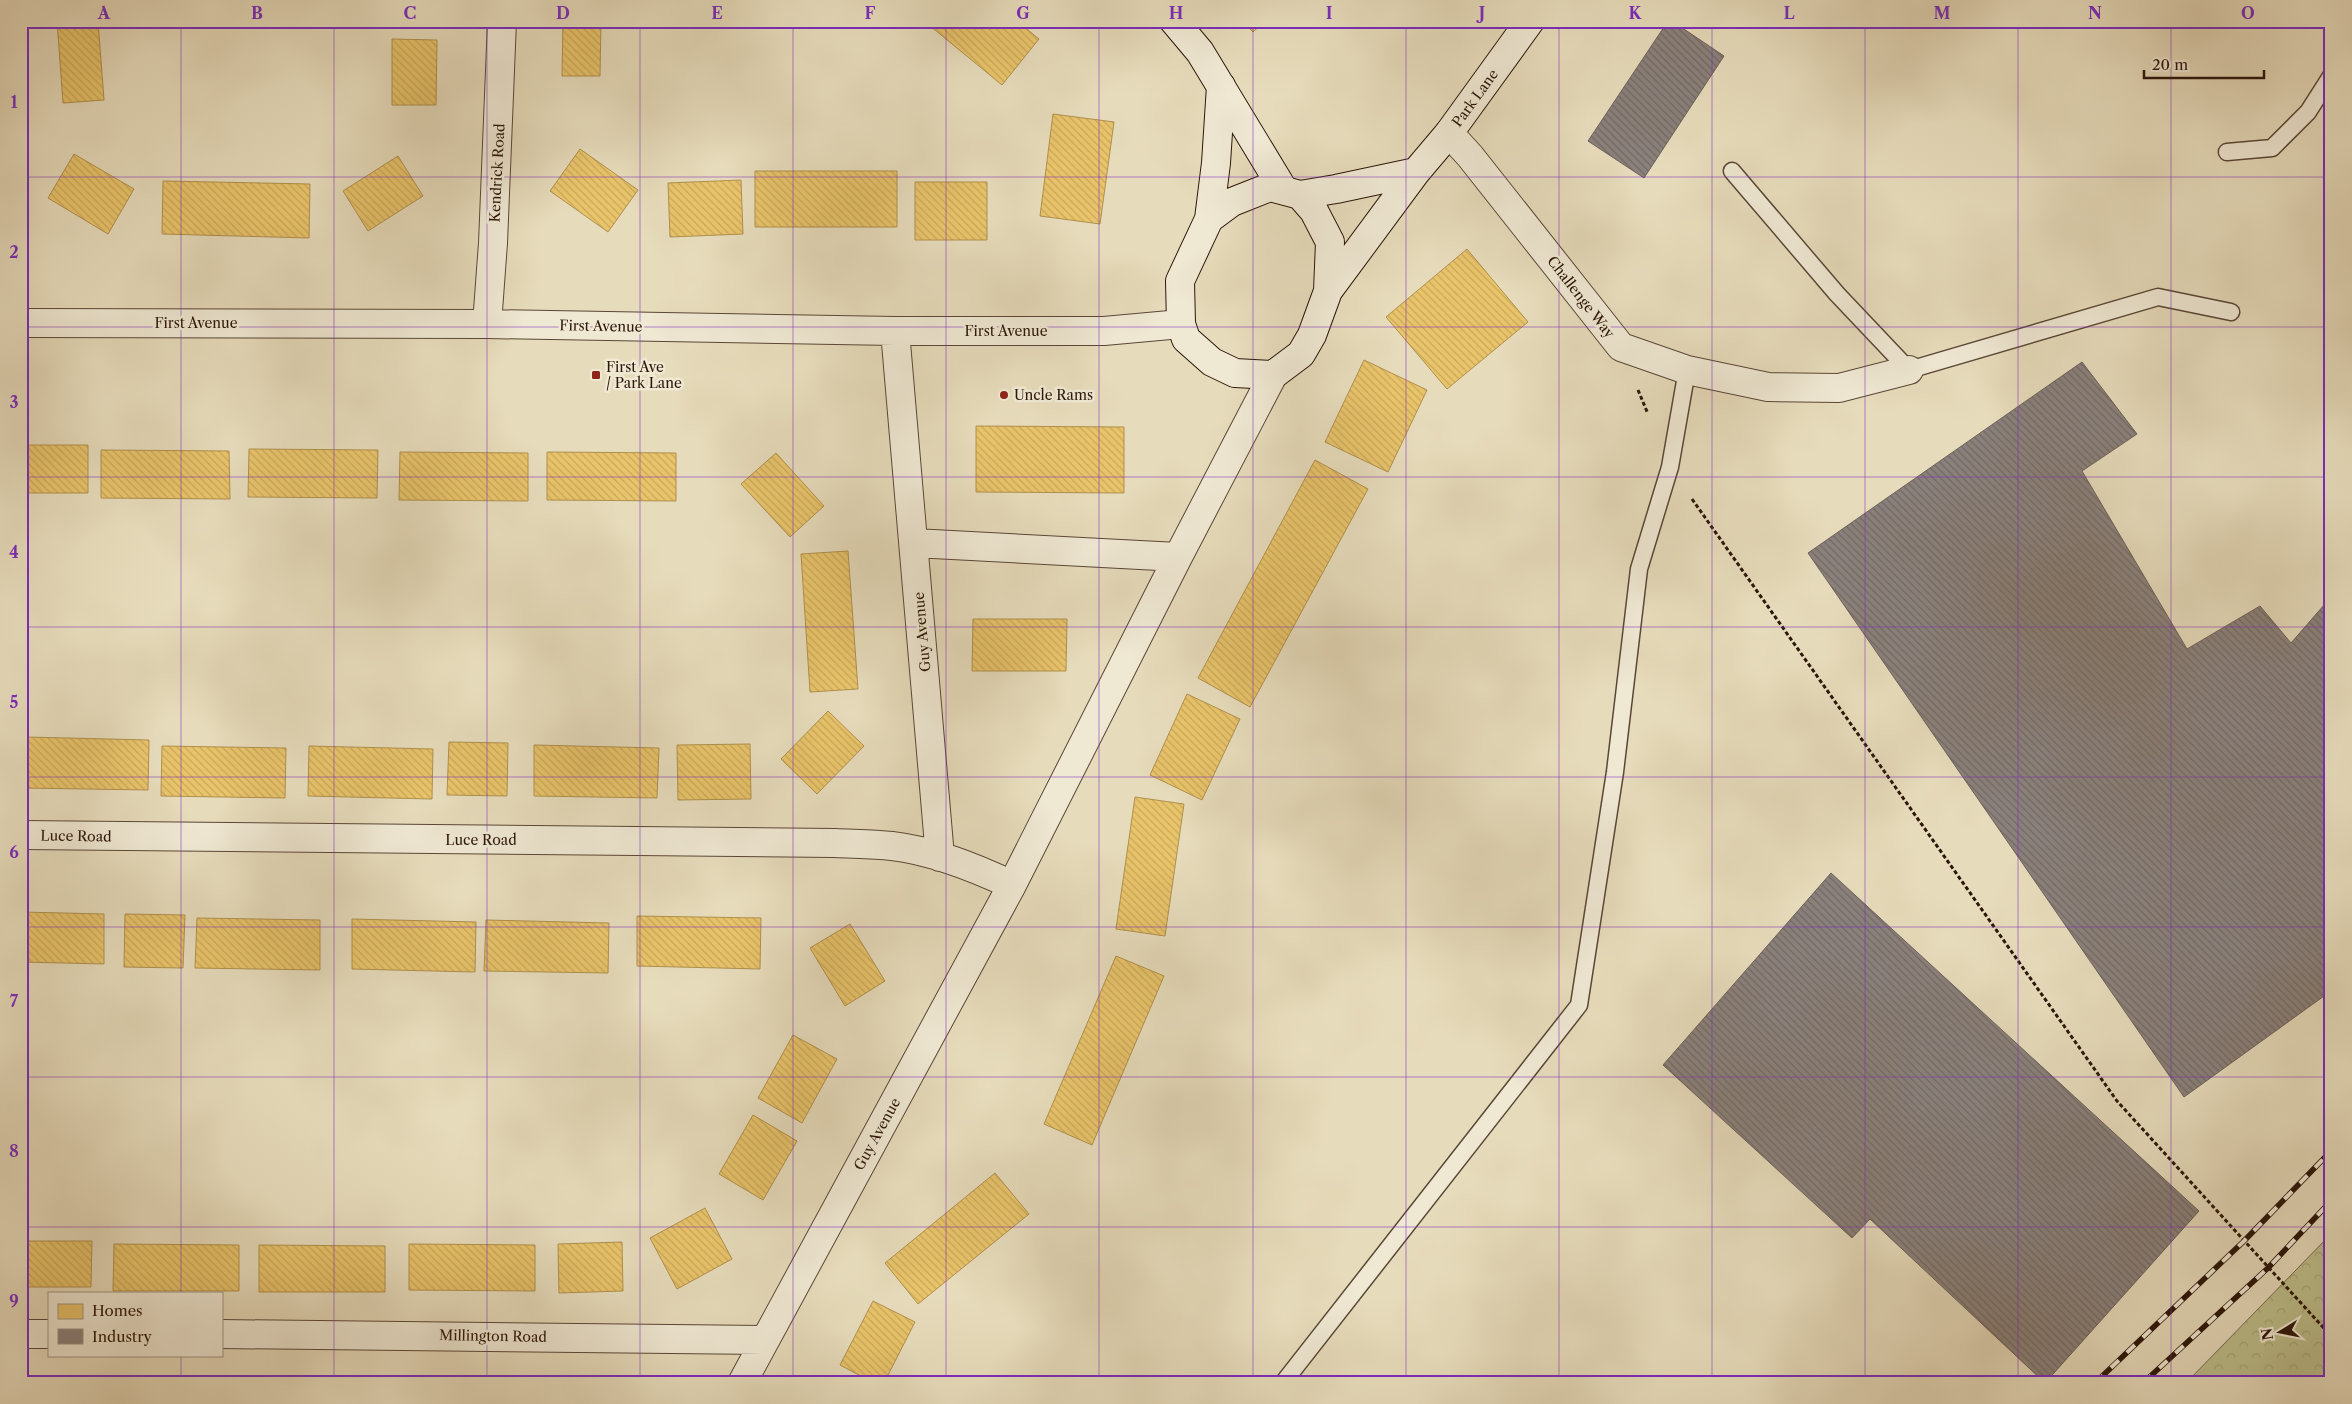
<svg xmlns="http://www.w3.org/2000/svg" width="2352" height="1404" font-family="'Libre Caslon Text',serif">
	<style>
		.park { fill: url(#park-crowns); stroke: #746a4a }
		.homes { fill: url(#homes-back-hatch); stroke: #b0904d }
		.industry { fill: url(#industry-back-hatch); stroke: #6e615a }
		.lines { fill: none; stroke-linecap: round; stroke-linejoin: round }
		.lane-casing { stroke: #5a4736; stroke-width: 19 }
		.street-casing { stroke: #5a4736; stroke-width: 30 }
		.secondary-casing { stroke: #2b1609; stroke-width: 30 }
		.path { stroke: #2b1609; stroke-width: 3; stroke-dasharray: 4 2.5; stroke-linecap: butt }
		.lane { stroke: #efe8d3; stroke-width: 16 }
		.street { stroke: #efe8d3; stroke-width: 28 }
		.secondary { stroke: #efe8d3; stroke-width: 28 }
		.rail-casing { stroke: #2b1609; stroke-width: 5.5 }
		.rail { stroke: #efe8d3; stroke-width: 4; stroke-dasharray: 11; stroke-linecap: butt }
		.grid { fill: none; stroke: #7b2cbf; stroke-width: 1; stroke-opacity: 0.55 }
		.poi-dot { fill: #8f2418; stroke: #efe8d3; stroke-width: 2 }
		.labels { text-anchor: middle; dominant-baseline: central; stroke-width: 5; stroke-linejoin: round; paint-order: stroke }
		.street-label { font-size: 14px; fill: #2b1609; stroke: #efe8d3 }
		.poi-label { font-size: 14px; fill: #2b1609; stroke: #efe8d3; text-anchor: start }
		.neatline { fill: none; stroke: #7b2cbf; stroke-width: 2 }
		.grid-label { font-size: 16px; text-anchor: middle; font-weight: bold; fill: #7b2cbf }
	</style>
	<defs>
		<pattern id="park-crowns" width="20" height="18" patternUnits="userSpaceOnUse" patternTransform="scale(1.25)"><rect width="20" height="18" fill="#bcbe8b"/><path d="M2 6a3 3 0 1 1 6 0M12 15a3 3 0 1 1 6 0" fill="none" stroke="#a2a377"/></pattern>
		<pattern id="homes-back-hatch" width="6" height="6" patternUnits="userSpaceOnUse" patternTransform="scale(1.25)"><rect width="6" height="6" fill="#e9c46a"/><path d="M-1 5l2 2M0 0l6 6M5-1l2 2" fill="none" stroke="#c8a85b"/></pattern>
		<pattern id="industry-back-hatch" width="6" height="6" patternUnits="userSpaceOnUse" patternTransform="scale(1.25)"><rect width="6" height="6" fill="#8a817c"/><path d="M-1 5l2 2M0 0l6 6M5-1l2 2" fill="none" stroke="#716964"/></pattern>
	</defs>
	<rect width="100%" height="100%" fill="#e6dbbb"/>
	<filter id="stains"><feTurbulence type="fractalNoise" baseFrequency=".004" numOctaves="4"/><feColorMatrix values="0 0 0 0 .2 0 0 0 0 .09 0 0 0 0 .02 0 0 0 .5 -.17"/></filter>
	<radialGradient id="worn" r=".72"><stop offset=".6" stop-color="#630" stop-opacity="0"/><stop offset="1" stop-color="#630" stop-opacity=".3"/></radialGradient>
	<path class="park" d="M2331 1234V1383H2186Z"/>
	<path class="homes" d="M57 21H98L104 100 63 103Z
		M394 21H436V24H394Z
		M563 21H601L600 76H562Z
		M924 21H1017L1039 39 1002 85Z
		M1242 21H1265L1253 32Z
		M392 39 437 40 436 105H392Z
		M1053 114 1114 122 1100 224 1040 216Z
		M580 149 638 190 608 232 550 191Z
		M74 154 134 189 108 234 48 198Z
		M398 156 423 196 368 231 343 191Z
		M755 171H897V227H755Z
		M741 180 743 234 670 237 668 183Z
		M163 181 310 184 309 238 162 234Z
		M915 182H987V240H915Z
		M1467 249 1528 322 1447 389 1386 317Z
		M1364 360 1427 390 1388 472 1325 442Z
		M976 426 1124 427V493L976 492Z
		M21 445H88V493H21Z
		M249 449 378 450 377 498 248 497Z
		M101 450 229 451 230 499 101 498Z
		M400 452 528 453V501L399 500Z
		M547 452 676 453V501L547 500Z
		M776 453 824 506 790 537 741 484Z
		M1315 460 1368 489 1250 707 1198 678Z
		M848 551 858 689 810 692 801 554Z
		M973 619H1067L1066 671H972Z
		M1187 694 1240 719 1202 800 1150 775Z
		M828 711 864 746 817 794 781 759Z
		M26 737 149 740 148 790 24 788Z
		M449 742 508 743 507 796 447 795Z
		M750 744 751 799 678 800 677 745Z
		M534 745 659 748 657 798 534 796Z
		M162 746 286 748 285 798 161 796Z
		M309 746 433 749 432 799 308 796Z
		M21 748H25L24 798H21Z
		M1135 797 1184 804 1165 936 1116 929Z
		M21 912 104 914V964L21 962Z
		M125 914 185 915 183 968 124 967Z
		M637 916 761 918 760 969 637 966Z
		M197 918 320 920V970L195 968Z
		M352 919 476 922 475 972 352 969Z
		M486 920 609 923 608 973 484 971Z
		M850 924 885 981 845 1006 810 948Z
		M1116 956 1164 976 1092 1145 1044 1124Z
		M793 1035 837 1059 802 1123 758 1098Z
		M753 1115 797 1141 763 1200 719 1174Z
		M995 1173 1029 1214 918 1304 885 1263Z
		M705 1208 732 1259 677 1289 650 1238Z
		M21 1241H92L91 1287H21Z
		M622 1242 623 1291 559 1293 558 1244Z
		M114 1244 239 1245V1291H113Z
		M409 1244 535 1245V1291L409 1290Z
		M259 1245 385 1246V1292H259Z
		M873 1301 915 1322 884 1383H874L840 1365Z"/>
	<path class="industry" d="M1668 21H1672L1724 56 1644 178 1588 141Z
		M2082 362 2137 434 2082 471 2187 649 2260 606 2291 643 2331 597V991L2184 1097 1808 553Z
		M1831 873 2199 1211 2045 1383 1870 1219 1852 1238 1663 1065Z"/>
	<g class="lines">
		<defs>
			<path id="lane" d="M2227 152 2272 148 2308 112 2331 76
				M1732 171 1837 294 1909 370 2158 297 2231 312
				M1283 1383 1579 1005 1615 772 1639 569 1670 467 1687 370"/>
			<path id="street" d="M1449 133 1470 156 1621 347 1687 370 1768 387 1839 388 1909 370
				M21 323 487 324 895 331H1104L1181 324
				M487 324 493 243 502 21
				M895 331 940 857
				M914 543 1178 557
				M21 835 835 843C854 844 873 844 892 846 934 851 974 867 1012 885
				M21 1334H49
				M221 1334 765 1340
				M742 1383 1012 885 1178 557 1273 375"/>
			<path id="secondary" d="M1174 21 1200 52 1283 189
				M1270 187 1300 195 1314 211 1330 242 1328 291 1312 335 1301 354 1273 375 1235 373 1212 362 1186 339 1181 324 1180 281 1209 219 1232 202Z
				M1300 195 1336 189 1416 172
				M1209 219 1216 163 1221 86
				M1328 291 1416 172 1449 133 1530 21"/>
		</defs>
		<use href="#lane" class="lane-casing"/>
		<use href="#street" class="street-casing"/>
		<use href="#secondary" class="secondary-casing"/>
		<path class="path" d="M1638 390 1648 414
			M1692 499 2117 1101 2331 1336"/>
		<use href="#lane" class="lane"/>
		<use href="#street" class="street"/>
		<use href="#secondary" class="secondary"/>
		<defs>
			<path id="rail" d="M2095 1383 2244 1241 2331 1151
				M2143 1383 2268 1268 2331 1201"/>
		</defs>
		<use href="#rail" class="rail-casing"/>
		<use href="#rail" class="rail"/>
	</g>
	<path class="grid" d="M181 21V1293M334 21V1383M487 21V1383M640 21V1383M793 21V1383M946 21V1383M1099 21V1383M1253 21V1383M1406 21V1383M1559 21V1383M1712 21V1383M1865 21V1383M2018 21V1383M2171 21V1383M21 177H2331M21 327H2331M21 477H2331M21 627H2331M21 777H2331M21 927H2331M21 1077H2331M21 1227H2331M181 1355V1383"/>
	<g class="poi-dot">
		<rect x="591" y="370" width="10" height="10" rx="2.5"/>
		<circle cx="1004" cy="395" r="5"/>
	</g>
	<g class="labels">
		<g class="street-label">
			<text transform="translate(1475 98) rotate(-54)">Park Lane</text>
			<text transform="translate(497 173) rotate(-87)">Kendrick Road</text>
			<text transform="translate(1581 297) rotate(52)">Challenge Way</text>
			<text x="196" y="323">First Avenue</text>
			<text transform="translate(601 326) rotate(1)">First Avenue</text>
			<text x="1006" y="331">First Avenue</text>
			<text transform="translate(922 632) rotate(-95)">Guy Avenue</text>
			<text transform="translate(76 836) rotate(1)">Luce Road</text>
			<text x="481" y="840">Luce Road</text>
			<text transform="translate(877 1134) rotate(-61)">Guy Avenue</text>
			<text transform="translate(493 1336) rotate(1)">Millington Road</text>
		</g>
		<g class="poi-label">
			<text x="606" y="367">First Ave<tspan x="606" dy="16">/ Park Lane</tspan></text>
			<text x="1014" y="395">Uncle Rams</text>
		</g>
	</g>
	<rect width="2352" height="1404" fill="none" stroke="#e6dbbb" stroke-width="55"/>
	<rect x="48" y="1292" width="175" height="65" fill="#efe8d3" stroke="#a19482"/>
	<rect x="58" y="1304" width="25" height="15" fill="#e9c46a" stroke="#a19482"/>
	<text x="92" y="1316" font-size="15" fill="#2b1609">Homes</text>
	<rect x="58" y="1329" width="25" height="15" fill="#8a817c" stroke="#a19482"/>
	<text x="92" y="1342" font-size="15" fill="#2b1609">Industry</text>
	<g transform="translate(2280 1332) rotate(260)" stroke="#efe8d3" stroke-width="4" paint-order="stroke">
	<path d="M0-4L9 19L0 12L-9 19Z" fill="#2b1609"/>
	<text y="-8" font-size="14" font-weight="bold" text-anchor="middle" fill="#2b1609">N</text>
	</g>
	<path d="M2144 70v8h120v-8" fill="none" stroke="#2b1609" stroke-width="2.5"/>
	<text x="2152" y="70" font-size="15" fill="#2b1609" stroke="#efe8d3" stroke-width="4" paint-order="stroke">20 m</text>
	<rect x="28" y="28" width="2296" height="1348" class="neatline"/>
	<g class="grid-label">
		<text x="104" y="19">A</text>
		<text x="257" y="19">B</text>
		<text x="410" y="19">C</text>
		<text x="563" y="19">D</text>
		<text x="717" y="19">E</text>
		<text x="870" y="19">F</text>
		<text x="1023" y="19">G</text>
		<text x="1176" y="19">H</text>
		<text x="1329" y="19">I</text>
		<text x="1482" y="19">J</text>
		<text x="1635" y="19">K</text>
		<text x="1789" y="19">L</text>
		<text x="1942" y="19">M</text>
		<text x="2095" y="19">N</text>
		<text x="2248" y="19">O</text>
		<text x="14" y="108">1</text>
		<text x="14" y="258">2</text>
		<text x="14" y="408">3</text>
		<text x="14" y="558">4</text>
		<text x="14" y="708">5</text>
		<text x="14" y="858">6</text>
		<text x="14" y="1007">7</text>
		<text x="14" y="1157">8</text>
		<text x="14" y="1307">9</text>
	</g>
	<rect width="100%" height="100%" filter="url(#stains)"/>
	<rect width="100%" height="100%" fill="url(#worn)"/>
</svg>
